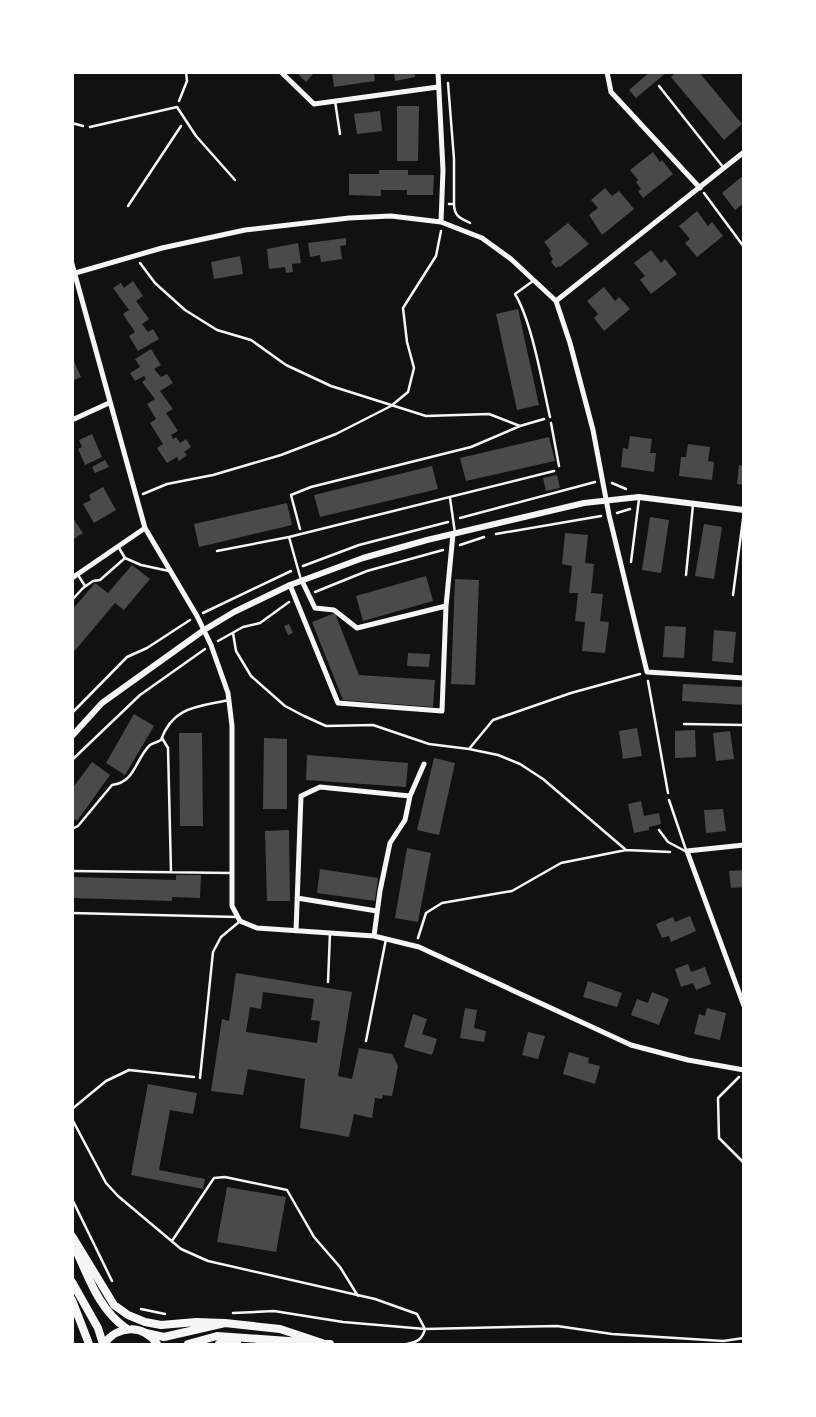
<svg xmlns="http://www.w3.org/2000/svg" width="816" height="1417" font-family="'PT Sans',sans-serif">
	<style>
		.building { fill: #4a4a4a; fill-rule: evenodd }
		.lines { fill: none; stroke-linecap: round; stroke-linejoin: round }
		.path { stroke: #f5f5f5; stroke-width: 2.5 }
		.service { stroke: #f5f5f5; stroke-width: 2.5 }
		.minor { stroke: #f5f5f5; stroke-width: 5 }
		.tertiary { stroke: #f5f5f5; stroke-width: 6 }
		.secondary { stroke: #f5f5f5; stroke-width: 8 }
	</style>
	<rect width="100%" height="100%" fill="#111"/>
	<path class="building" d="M296 72H315L306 82Z
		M332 72H374L375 81 334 87Z
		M394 72H414L415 77 395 81Z
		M650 72H667L636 98 629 90Z
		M676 72H699L742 124 724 140 671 77Z
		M397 106H419L418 161H397Z
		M380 111 382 131 357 134 354 114Z
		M653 152 660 162 662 160 673 174 643 198 638 191 641 189 636 182 638 180 630 170Z
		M379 170H408V175H434L433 195H407V190H381V196L349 195V174H379Z
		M744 175V203L735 210 722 193Z
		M605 188 612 196 619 191 634 209 602 235 589 215 598 208 591 200Z
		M697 211 708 226 712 222 723 236 697 257 685 243 690 239 679 226Z
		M568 223 589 244 560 267 559 266 556 268 551 262 553 259 549 253 551 251 544 242Z
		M346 238V245L340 246 342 259 321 262 320 255 310 257 308 243Z
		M298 243 301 263 292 264 293 272 286 273 285 267 269 269 267 249Z
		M651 250 661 263 665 259 677 274 651 294 640 280 645 276 634 263Z
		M240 256 243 274 214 279 211 262Z
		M133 281 143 296 136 301 149 319 142 324 148 332 153 329 159 339 138 351 129 336 135 332 123 314 129 310 113 288 121 283 124 288Z
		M604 287 615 301 619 297 630 309 604 331 594 318 598 314 587 301Z
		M518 309 539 405 517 410 496 314Z
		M151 349 161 365 154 369 161 377 167 374 173 383 160 391 173 409 166 413 178 431 171 435 173 439 176 437 180 443 186 439 191 447 184 452 187 455 179 461 177 457 167 463 157 448 163 444 150 423 156 419 147 404 155 399 142 382 146 379 144 376 135 381 130 373 140 367 135 359Z
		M72 357 81 377 72 381Z
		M92 434 102 457 85 465 78 449 82 447 79 440Z
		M630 436 652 439 650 453H656L654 472 621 467 623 448 628 449Z
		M549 437 555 461 466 481 460 458Z
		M688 444 710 447 708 461 714 462 712 480 679 476 681 457H686Z
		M105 460 109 467 95 473 92 467Z
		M739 465 744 466V485L737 484Z
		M432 466 438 489 320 517 314 495Z
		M557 475 560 488 546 491 543 478Z
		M103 487 116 510 94 523 83 504 91 500 89 495Z
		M287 503 292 525 199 547 194 524Z
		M72 517 83 533 72 540Z
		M650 517 669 520 661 573 642 570Z
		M704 524 722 527 714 579 695 576Z
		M565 533 588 535 585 563 594 564 591 593 603 594 600 621 609 622 605 653 582 651 585 622 575 621 578 593H569L572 566 562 564Z
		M132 565 150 579 124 610 115 603 72 654V610L95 583 108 593Z
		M426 576 433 601 363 621 356 596Z
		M455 579 479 580 475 685 451 684Z
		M335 613 359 675 435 680 433 707 343 700 312 622Z
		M289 624 293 633 288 635 284 626Z
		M665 626 686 627 684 658 663 657Z
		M714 630 736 632 733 663 712 661Z
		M408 653 430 654 429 667 407 666Z
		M683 684 744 687V705L682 701Z
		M134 714 154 726 125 775 106 763Z
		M637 728 642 756 623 759 619 731Z
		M695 730 696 757 675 758V731Z
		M730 731 734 759 716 761 713 733Z
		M179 733H202L203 826H180Z
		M264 738 287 739V809H263Z
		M307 755 408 763 406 787 306 780Z
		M434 758 455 763 439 835 417 830Z
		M92 762 110 775 77 821 72 818V789Z
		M641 801 644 816 659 813 661 824 649 827V830L634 833 628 804Z
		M723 809 726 831 706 833 704 810Z
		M289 830 290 901H267L265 831Z
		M407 848 431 853 418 922 395 918Z
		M320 869 378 878 375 901 317 893Z
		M744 870V887L731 888 729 871Z
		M176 875H201L200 898 172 897V901L72 898V877L176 880Z
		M690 916 696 931 671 942 669 936 662 938 656 924 673 917 675 922Z
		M688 964 691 972 705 967 711 984 696 990 693 983 681 987 675 969Z
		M236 973 352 992 338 1076 352 1079 359 1048 392 1054 398 1066 392 1096 383 1095 382 1099 375 1098 372 1118 354 1114 349 1137 300 1128 305 1079 248 1069 243 1095 211 1091 222 1019 229 1021ZM263 992 314 999 311 1020 320 1021 317 1043 246 1032 250 1007 261 1009Z
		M588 981 622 993 617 1007 583 997Z
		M652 992 669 999 659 1025 631 1015 637 999 648 1003Z
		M465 1008 477 1010 474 1028 486 1031 484 1042 460 1038Z
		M707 1008 726 1013 720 1040 694 1034 699 1014 705 1016Z
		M413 1014 427 1019 422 1034 437 1039 432 1055 404 1047Z
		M528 1032 545 1036 538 1059 522 1055Z
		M569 1052 589 1058 588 1063 600 1066 595 1084 563 1074Z
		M148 1084 197 1093 193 1114 170 1110 159 1170 205 1179 203 1189 131 1175Z
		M227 1187 286 1197 276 1252 217 1242Z"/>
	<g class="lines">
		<path class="path" d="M448 83 454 159V204
			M179 101 187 81 186 72
			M72 123 83 126
			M704 193 744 247
			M449 204H454C454 216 460 218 470 223
			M128 206 181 126
			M140 263 155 283 185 310 217 330 251 340 286 365 331 386 426 416 489 414 520 426
			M551 423 559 466
			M612 483 626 489
			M143 494 167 484 213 475 281 455 336 434 391 406 408 392 414 368 407 342 403 308 436 256 441 231
			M617 513 630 509
			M460 518 595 482
			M300 529 291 495 311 487 471 447 520 426 544 419
			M496 534 601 516
			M460 545 484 537
			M303 566 359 545 448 522
			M315 592 367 571 443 550
			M203 613 291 571
			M233 633 236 651 251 676 285 706 304 716 326 726 373 725 429 744 469 749 498 755 520 764 543 779 626 850 670 852
			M218 641 243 627 260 623 289 602
			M648 681 668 793
			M72 713 127 657 147 648 190 620
			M469 749 493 720 571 693 640 674
			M72 760 140 695 205 649
			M418 938 426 913 442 903 512 891 561 863 626 850
			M739 1077 718 1098 719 1138 744 1163
			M72 1109 106 1081 129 1070 194 1077
			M72 1119 106 1183 118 1196 181 1249 208 1261 375 1299 417 1314 425 1329C422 1340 417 1342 407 1344
			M72 1199 112 1281
			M172 1241 214 1178 225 1177 287 1190 314 1237 340 1267 358 1296
			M141 1309 165 1314
			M233 1313 274 1311 343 1322 425 1329 557 1326 612 1334 723 1341 744 1338"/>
		<path class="service" d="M659 86 723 167
			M335 101 340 134
			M90 127 177 107 196 136 235 180
			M533 281 515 294C532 322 542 382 550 417
			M450 498 455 533
			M289 537 301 580
			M217 551 289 537 554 471
			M125 558 141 565 169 571
			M631 562 639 499
			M78 575 85 586
			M686 575 693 505
			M733 595 744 512
			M72 600 83 588 93 581 100 580 125 558 119 548
			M684 724 744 725
			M162 738 168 748 171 872
			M669 800 686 850
			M72 829 78 826 112 785C136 782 135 759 150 745 153 743 158 742 161 740 173 706 198 707 229 700
			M659 830 668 842 685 851
			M72 871 231 873
			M72 913 237 917
			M328 982 330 933
			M366 1041 386 939
			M200 1078 213 952 221 937 239 922"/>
		<path class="minor" d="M281 72 314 104 438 87
			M438 72 443 170 441 222
			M607 72 611 92 700 188
			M72 264 145 528 197 616 211 645 228 693 232 726V906L240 921 257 928 374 936 419 947 631 1045 688 1060 744 1070
			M72 274 162 248 245 230 349 218 391 216 441 222 482 238 511 259 556 301 570 343 593 430 609 515 647 672 744 678
			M556 301 744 152
			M72 420 109 403
			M72 578 145 528
			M302 581 315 608 334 610 357 628 446 606
			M290 585 338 703 442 711 446 606 453 534
			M744 845 687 851 744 1006
			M297 898 377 911
			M296 931 301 796 320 787 410 796
			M374 936 380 891 390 843 405 820 410 796 424 764"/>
		<path class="tertiary" d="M72 736 102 703 204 630 234 612 290 585 363 558 427 540 584 503 639 497 744 510"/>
		<path class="secondary" d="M72 1236 114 1305 128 1315 145 1322 161 1325 196 1322 225 1323
			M75 1248C89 1278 99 1310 127 1329
			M72 1282 98 1328 103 1344
			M72 1300 89 1344
			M146 1333 164 1337 225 1323 280 1329 322 1343
			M104 1344C118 1325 143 1324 157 1344
			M188 1344 217 1336 330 1344
			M219 1344 237 1342"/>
	</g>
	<rect width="816" height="1417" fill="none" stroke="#ffffff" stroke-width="148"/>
</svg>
